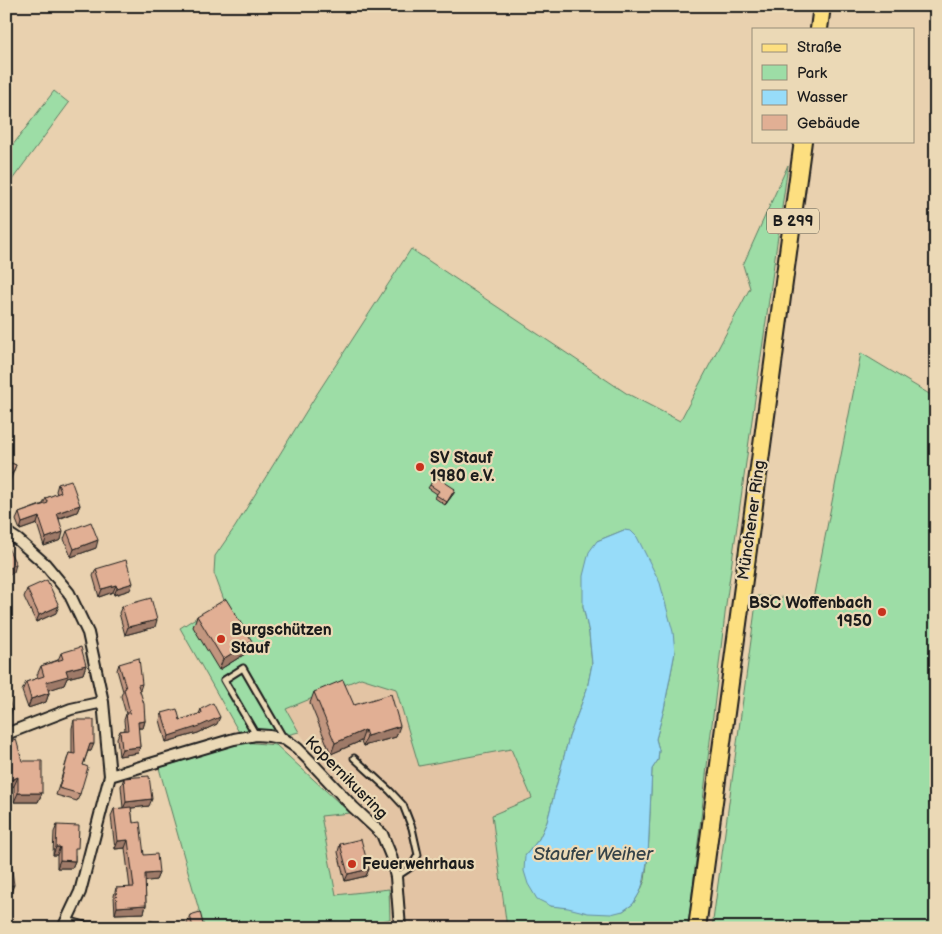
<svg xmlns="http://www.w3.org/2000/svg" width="942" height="934" font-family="'Balsamiq Sans',sans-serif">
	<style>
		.built { fill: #e3c4a4 }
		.green { fill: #9ddda6; stroke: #5c7c61; fill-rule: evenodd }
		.water { fill: #97dcf9; stroke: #668fa1 }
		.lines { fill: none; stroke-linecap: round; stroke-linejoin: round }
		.service-casing { stroke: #1c1c1c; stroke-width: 9 }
		.minor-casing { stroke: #1c1c1c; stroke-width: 14 }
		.primary-casing { stroke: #1c1c1c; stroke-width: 20 }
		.service { stroke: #ebd9b6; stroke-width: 5 }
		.minor { stroke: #ebd9b6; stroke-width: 10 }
		.primary { stroke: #fddf80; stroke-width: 16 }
		.wall { fill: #c2967f; stroke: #1c1c1c }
		.shaded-wall { fill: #9e7a68; stroke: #1c1c1c }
		.building { fill: #e1af94; stroke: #1c1c1c }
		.poi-dot { fill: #c8321e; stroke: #ebd9b6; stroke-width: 2 }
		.labels { text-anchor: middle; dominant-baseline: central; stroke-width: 4.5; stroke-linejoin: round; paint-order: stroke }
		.shield { fill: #ebd9b6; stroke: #5a554a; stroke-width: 1 }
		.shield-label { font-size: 15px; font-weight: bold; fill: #1c1c1c }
		.poi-label { font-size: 16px; font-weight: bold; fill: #1c1c1c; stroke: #ebd9b6; text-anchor: start }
		.street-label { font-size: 16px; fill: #1c1c1c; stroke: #ebd9b6 }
		.water-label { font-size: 18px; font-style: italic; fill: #354248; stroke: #ebd9b6 }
	</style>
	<rect width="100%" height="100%" fill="#e9d1af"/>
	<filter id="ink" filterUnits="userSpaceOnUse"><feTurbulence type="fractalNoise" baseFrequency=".02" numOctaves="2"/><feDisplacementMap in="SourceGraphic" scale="10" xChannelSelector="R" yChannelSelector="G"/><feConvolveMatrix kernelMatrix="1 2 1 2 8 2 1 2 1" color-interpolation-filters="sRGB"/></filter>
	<g filter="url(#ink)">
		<path class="built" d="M361 678 396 689 419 766 511 749 532 798 492 815 507 928H478L390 919 388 889 336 896 321 816 350 813 365 808 320 761 299 732 286 709Z"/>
		<path class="green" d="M54 91 69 103 6 188V154Z
			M788 165 727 597 688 928H507L492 815 532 798 511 749 419 766 396 689 361 678 286 709 299 732 287 735 270 731H256L240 734 180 628 224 600 214 573 215 556 235 527 315 397 411 249 626 393 680 421 750 288 743 265ZM624 530 631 532 675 652 664 709 656 739 659 750 658 760 652 769 648 856 645 880 640 892 633 904 623 911 551 906 525 856 539 839 547 822 569 737 587 689 592 664 589 633 583 606 597 541Z
			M861 353 936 398V928H712L757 596 813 599Z
			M244 742 276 745 350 813 321 816 336 895 389 889 390 919 353 928H204L159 768Z"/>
		<path class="water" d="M624 530 631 531 637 537 660 583 673 632 675 652 664 709 656 739 659 750 658 760 652 769 648 856 644 880 640 892 633 904 623 911 611 914 588 913 568 908 551 906 537 899 528 884 524 871 525 856 539 839 547 822 569 737 587 689 592 664 589 633 583 606V576L589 552 597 541Z"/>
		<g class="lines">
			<defs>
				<path id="service" d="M256 735 224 680 243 668 284 739
					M354 758 390 791 403 805 412 828 418 855 411 867 396 877
					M67 920 85 925 109 926 151 925"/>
				<path id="minor" d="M6 532 18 540 45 564 69 593 88 633 103 702 110 776 80 892 63 928
					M6 734 71 709 103 702
					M110 776 234 739 256 735 269 736 284 739 297 748 309 760 353 807 382 834 391 856 396 877 400 928"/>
				<path id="primary" d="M819 29 822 6
					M697 928 803 141"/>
			</defs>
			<use href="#service" class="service-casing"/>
			<use href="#minor" class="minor-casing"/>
			<use href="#primary" class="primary-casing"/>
			<use href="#service" class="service"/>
			<use href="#minor" class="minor"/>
			<use href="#primary" class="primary"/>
		</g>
		<path class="wall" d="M6 461 16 465 9 484 6 483Z
			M58 484 80 505 77 512 59 519 61 540 44 546 37 524 20 530 16 520 19 513 43 504 46 498 57 494 56 491Z
			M430 485 455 489 454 493 445 505 435 498 437 494 428 488Z
			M67 531 96 548 71 557 64 539Z
			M96 569 130 590 114 595 113 592 99 597 93 576Z
			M27 589 56 613 36 622 24 597Z
			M122 606 155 627 125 635 119 613Z
			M197 616 252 641 248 652 219 670 193 627Z
			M61 653 86 665 83 674 67 678 64 685 48 690 49 693 46 702 28 708 22 691 26 682 38 678 37 675 41 666 58 660Z
			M119 664 142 684 140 690 145 721 143 728H138L140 747 138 753 119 756 117 738 120 731 125 730 124 720 126 714 121 696 123 691 117 670Z
			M314 692 354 705 396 737 363 746 361 741 331 754 310 703Z
			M201 709 217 724 198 733 166 742 160 720 162 713 180 720 199 714Z
			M74 720 91 751H88L83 765 80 794 77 801 56 795 69 753 72 754V728Z
			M6 742 22 761 42 793 38 802H14V786L6 789Z
			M124 778 149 806 131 808 133 823 144 855 159 873 156 880 145 881 146 905 144 913 115 914 114 896 116 888H130L125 848 115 849 111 816 114 809 123 808 121 786Z
			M57 825 75 855V861L72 868H57V855H53L54 832Z
			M340 844 369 869 366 876 345 881 338 852Z
			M190 915 204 928H188L187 922Z"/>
		<path class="shaded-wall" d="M455 489 454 493 445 505 447 502Z
			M80 505 77 512 54 520 57 513Z
			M39 517 37 524 20 530 22 523Z
			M63 532 61 540 44 546 46 538Z
			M98 540 96 548 71 557 74 549Z
			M16 564 14 572 6 576V570Z
			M133 583 130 590 114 595 117 588Z
			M116 585 113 592 99 597 102 589Z
			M59 606 56 613 36 622 39 615Z
			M157 620 155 627 125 635 128 627Z
			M252 641 248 652 219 670 223 659Z
			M86 665 83 674 67 678 64 685 43 692 46 682 66 670Z
			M49 693 46 702 28 708 31 699Z
			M12 710 10 717 6 718V712Z
			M220 717 217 724 198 733 166 742 169 736Z
			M145 721 143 728H135L138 722Z
			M400 726 396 737 363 746 367 736Z
			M365 730 361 741 331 754 335 743Z
			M90 744H94L91 751H87Z
			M140 747 138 753 119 756 122 749Z
			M18 777 14 786 6 789V782Z
			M18 793H42L38 802H14Z
			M152 799 149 806 123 809 126 802Z
			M128 840 125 848 115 849 118 841Z
			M56 847H60L57 855H53Z
			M60 860 75 861 72 868H57Z
			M369 869 366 876 345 881 348 874Z
			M159 873 156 880 142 882 145 874Z
			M14 885 11 892 6 893V886Z
			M146 905 144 913 115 914 117 907Z"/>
		<path class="building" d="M6 461 16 465 12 474 6 472Z
			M435 476 455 489 447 502 436 495 439 491 430 485Z
			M71 480 80 505 57 513 63 532 46 538 39 517 22 523 19 513 48 503 46 498 61 492 58 484Z
			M91 522 98 540 74 549 67 531Z
			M6 544 16 564 6 570Z
			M126 560 133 583 117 588 116 585 102 589 96 569Z
			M47 580 59 606 39 615 27 589Z
			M151 598 157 620 128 627 122 606Z
			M226 599 252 641 223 659 197 616Z
			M81 647 86 665 66 670 68 676 46 682 49 693 31 699 26 682 44 676 41 666 63 659 61 653Z
			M139 658 142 684 138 685 144 704 145 721 138 722 140 747 122 749 120 731 128 730 126 713H130L124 689 126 688 119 664Z
			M343 680 354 705 391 694 400 726 367 736 365 730 335 743 314 692Z
			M6 690 12 710 6 712Z
			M213 703 220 717 200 726 169 736 162 713 177 709 180 720 202 713 201 709Z
			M74 720H94V744H90L83 765 88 767 80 794 59 788 69 753 75 754Z
			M16 739 22 761H42V793H18V777L6 782V771L8 773 6 767V742Z
			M149 776 152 799 126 802 124 778Z
			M131 807 133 823 140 822 144 855 157 854 159 873 145 874 146 905 117 907 116 888 134 887 128 840 118 841 114 809Z
			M57 825 79 826 78 848H75V861L60 860V847H56Z
			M361 839 369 869 348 874 340 844Z
			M11 864 14 885 6 886V865Z
			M200 912 204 928H193L190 915Z"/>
	</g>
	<g class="poi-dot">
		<circle cx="420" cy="467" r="5"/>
		<circle cx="882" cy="612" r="5"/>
		<circle cx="221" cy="639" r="5"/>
		<circle cx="352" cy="864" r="5"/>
	</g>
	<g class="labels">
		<rect class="shield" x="767" y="208.5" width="52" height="25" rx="4"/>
		<g class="shield-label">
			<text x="793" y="221">B 299</text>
		</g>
		<g class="poi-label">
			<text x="430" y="458">SV Stauf<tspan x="430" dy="18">1980 e.V.</tspan></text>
			<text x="872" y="603" text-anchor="end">BSC Woffenbach<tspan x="872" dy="18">1950</tspan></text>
			<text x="231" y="630">Burgschützen<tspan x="231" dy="18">Stauf</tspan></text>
			<text x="362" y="864">Feuerwehrhaus</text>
		</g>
		<g class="street-label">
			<text transform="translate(752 520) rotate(-82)">Münchener Ring</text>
			<text transform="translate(346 778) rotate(45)">Kopernikusring</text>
		</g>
		<g class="water-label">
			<text x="593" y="854">Staufer Weiher</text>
		</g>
	</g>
	<rect width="942" height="934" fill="none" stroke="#ebd9b6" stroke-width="25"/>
	<rect x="12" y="12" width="917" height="909" fill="none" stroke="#1c1c1c" stroke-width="2" filter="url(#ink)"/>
	<rect x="752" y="28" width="162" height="115" fill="#ebd9b6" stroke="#988d78"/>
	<rect x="762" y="44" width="25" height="8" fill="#fddf80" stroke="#988d78"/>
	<text x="797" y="52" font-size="15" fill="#1c1c1c">Straße</text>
	<rect x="762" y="65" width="25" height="15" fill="#9ddda6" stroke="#988d78"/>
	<text x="797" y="78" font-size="15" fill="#1c1c1c">Park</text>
	<rect x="762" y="90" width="25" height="15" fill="#97dcf9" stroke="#988d78"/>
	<text x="797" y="102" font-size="15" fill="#1c1c1c">Wasser</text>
	<rect x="762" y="115" width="25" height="15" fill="#e1af94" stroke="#988d78"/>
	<text x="797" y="128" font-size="15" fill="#1c1c1c">Gebäude</text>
</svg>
